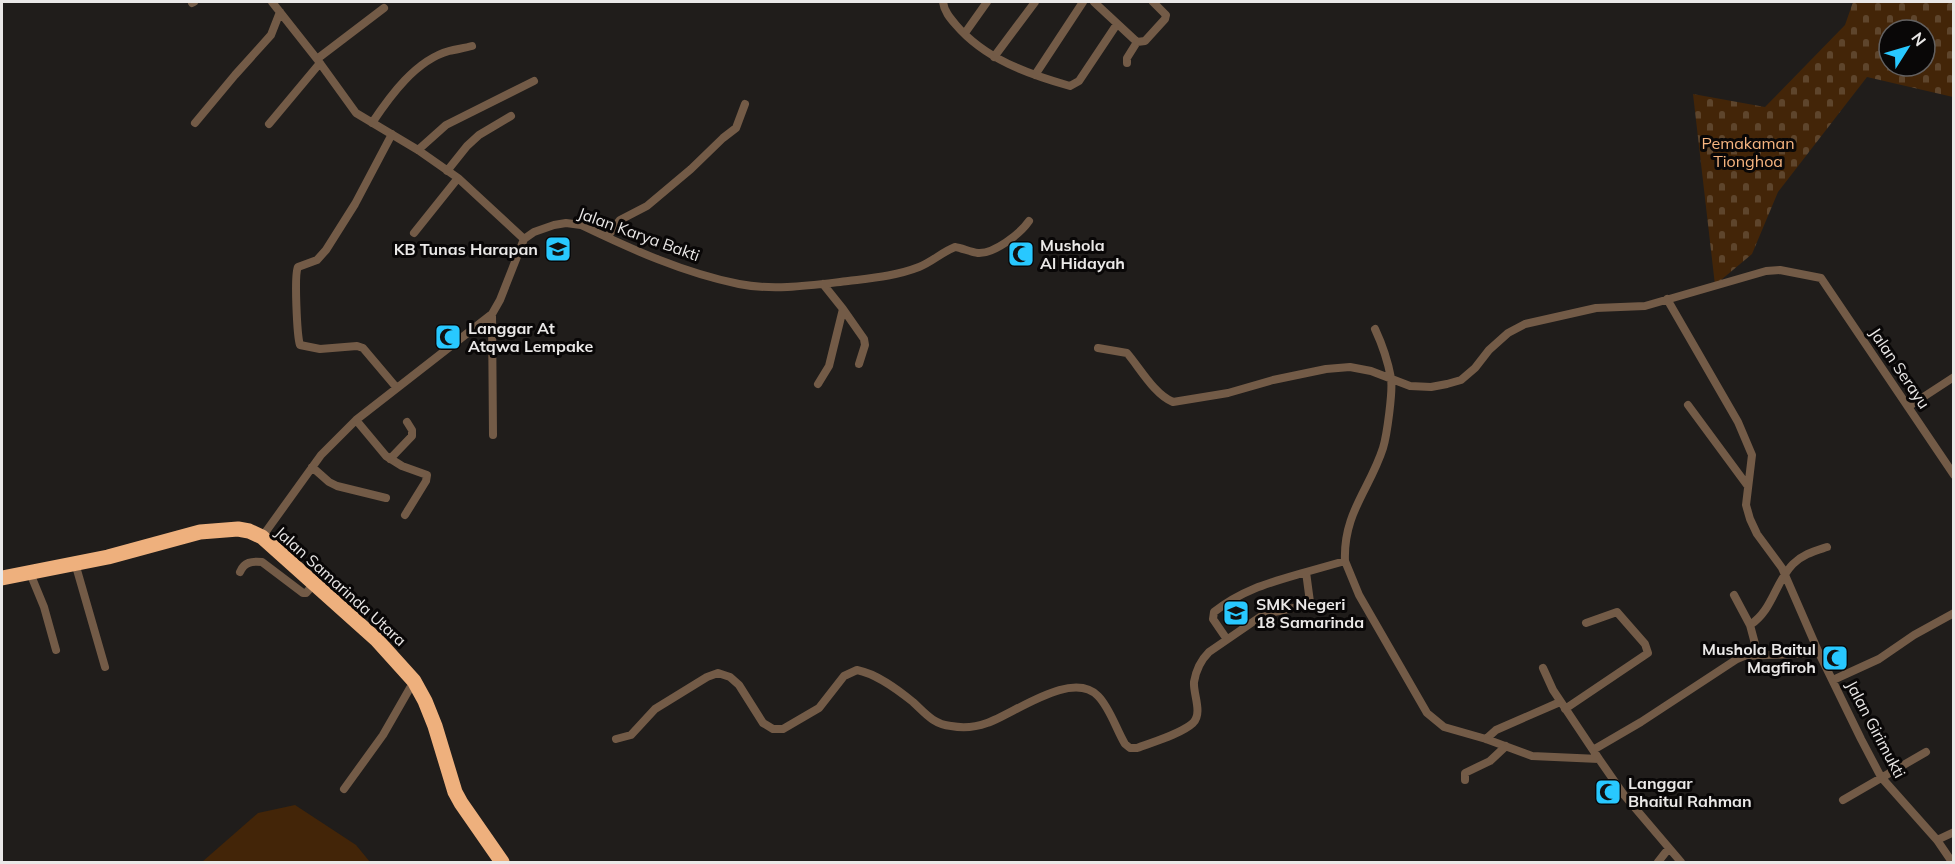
<svg xmlns="http://www.w3.org/2000/svg" width="1955" height="864" font-family="Mulish,sans-serif">
	<style>
		.grass { fill: #432508 }
		.cemetery { fill: url(#cemetery-stones); fill-rule: evenodd }
		.lines { fill: none; stroke-linecap: round; stroke-linejoin: round }
		.street { stroke: #735b47; stroke-width: 8 }
		.highway { stroke: #eeb07d; stroke-width: 15 }
		.labels { text-anchor: middle; dominant-baseline: central; stroke-width: 6; stroke-linejoin: round; paint-order: stroke }
		.park-label { font-size: 16px; fill: #f7b580; stroke: #090707 }
		.street-label { font-size: 16px; fill: #eae8e7; stroke: #090707 }
		.poi-label { font-size: 16px; font-weight: bold; fill: #eae8e7; stroke: #090707; text-anchor: start }
	</style>
	<defs>
		<pattern id="cemetery-stones" width="16" height="16" patternUnits="userSpaceOnUse" patternTransform="scale(1.5)"><rect width="16" height="16" fill="#432508"/><path d="M2 7V4a2 2 0 0 1 4 0v3zM10 15v-3a2 2 0 0 1 4 0v3z" fill="#5e452c"/></pattern>
	</defs>
	<rect width="100%" height="100%" fill="#201d1b"/>
	<path class="grass" d="M295 805 356 845 370 862H202L258 813Z"/>
	<path class="cemetery" d="M1853 2H1953V97L1867 77 1778 192 1752 254 1715 285 1693 94 1765 107 1845 25ZM1889 30H1925V66H1889Z"/>
	<g class="lines">
		<path class="street" d="M272 2 317 59 356 113 418 150 458 178 524 239
			M943 2C944 11 950 18 956 25 985 59 1028 74 1070 86L1079 81 1117 24
			M1094 2 1137 42 1145 41 1165 19 1166 15 1153 2
			M192 3 194 2
			M965 33 987 2
			M994 57 1035 2
			M317 59 384 8
			M1127 63V58L1137 42
			M1035 75 1083 2
			M195 123 235 75 271 35 280 12
			M372 123C390 96 416 60 449 51 457 49 465 48 472 46
			M269 124 320 63
			M392 134 355 204 326 250 317 260 298 267C294 274 297 336 300 345L320 349 357 346 363 348 396 387
			M418 150 446 125 534 81
			M447 171 467 146 479 135 511 116
			M414 233 458 178
			M607 237 620 220 647 206 691 169 723 138 736 128 745 104
			M1667 299 1738 422 1752 455 1746 505 1750 519 1757 534 1782 568 1819 653 1861 739 1881 777 1937 840 1952 862
			M843 309 864 339 865 345 859 364
			M492 314 493 435
			M1098 348 1127 353C1140 368 1154 394 1173 402L1228 393 1273 380 1326 369 1350 367 1371 371 1410 386 1431 387 1447 384 1461 380 1475 368 1489 350 1508 333 1525 324 1596 308 1645 306 1766 271 1780 270 1821 278 1954 475
			M818 384 829 366 843 309 823 284
			M1688 405 1747 485
			M1908 407 1954 377
			M356 420 386 456 402 466 427 475 426 481 405 515
			M390 459 412 436V430L407 422
			M312 467 329 482 337 486 386 498
			M262 537 321 455 356 420 492 314 500 300 524 239 534 232 554 225 566 223 581 225C631 249 684 273 739 284 774 291 813 285 848 281 872 278 896 276 919 267 932 262 942 252 955 247 962 248 970 252 978 253 994 254 1020 234 1029 221
			M1345 561C1343 513 1370 489 1383 448 1387 435 1393 391 1391 378 1388 362 1382 344 1375 329
			M75 563 105 667
			M240 572C244 562 252 561 262 562L303 593H306L314 584
			M30 573 44 607 56 650
			M1734 595 1750 625 1758 655
			M1750 625C1773 610 1775 582 1793 564 1803 554 1815 551 1827 547
			M1226 638 1213 619 1214 612C1243 589 1272 582 1306 572
			M1543 668 1553 690 1593 750
			M1833 680 1879 659 1914 635 1954 613
			M1565 709 1648 653 1645 644 1617 612 1586 623
			M616 739 631 735 655 709 707 677 718 673 730 677 739 685 763 723 773 729H783L819 708 844 676 857 670C877 674 897 689 913 702 925 713 933 724 951 726 962 728 976 727 987 723 1014 714 1072 669 1098 696 1110 708 1116 729 1125 744L1130 748H1137C1153 742 1181 734 1193 723 1203 713 1193 694 1194 682 1196 670 1201 660 1209 652L1260 617 1269 613 1308 605 1310 602 1306 572 1345 561 1359 595 1427 713 1444 727 1486 739 1532 756 1599 759 1593 750 1641 722 1737 659 1744 656 1819 653
			M1486 739 1496 730 1560 702
			M1599 759 1624 795 1681 862
			M1465 780V773L1490 761 1506 746
			M344 789 383 735 414 681
			M1843 800 1926 752
			M1937 840 1954 832
			M1658 862 1669 848"/>
		<path class="highway" d="M2 578 108 557 200 532 238 529 249 531 262 537 377 640 414 681 425 701 435 726 455 792 461 803 502 862"/>
	</g>
	<defs>
		<symbol id="school-square" viewBox="-11 -11 22 22"><rect x="-9" y="-9" width="18" height="18" rx="4" fill="#28c8ff" stroke="#090707"/><path d="M0-5L7-2L0 1L-7-2ZM-4 1L0 2.5L4 1V4Q0 6-4 4Z" fill="#111"/></symbol>
		<symbol id="mosque-square" viewBox="-11 -11 22 22"><rect x="-9" y="-9" width="18" height="18" rx="4" fill="#28c8ff" stroke="#090707"/><path d="M3.5-4.9A6 6 0 1 0 3.5 4.9A5 5 0 1 1 3.5-4.9Z" fill="#111"/></symbol>
	</defs>
	<g fill-rule="evenodd">
		<use href="#school-square" x="543" y="234" width="30" height="30"/>
		<use href="#mosque-square" x="1006" y="239" width="30" height="30"/>
		<use href="#mosque-square" x="433" y="322" width="30" height="30"/>
		<use href="#school-square" x="1221" y="598" width="30" height="30"/>
		<use href="#mosque-square" x="1820" y="643" width="30" height="30"/>
		<use href="#mosque-square" x="1593" y="777" width="30" height="30"/>
	</g>
	<g class="labels">
		<g class="park-label">
			<text x="1748" y="143">Pemakaman<tspan x="1748" dy="18">Tionghoa</tspan></text>
		</g>
		<g class="street-label">
			<text transform="translate(639 234) rotate(20)">Jalan Karya Bakti</text>
			<text transform="translate(1900 368) rotate(56)">Jalan Serayu</text>
			<text transform="translate(341 586) rotate(42)">Jalan Samarinda Utara</text>
			<text transform="translate(1876 729) rotate(62)">Jalan Girimukti</text>
		</g>
		<g class="poi-label">
			<text x="1040" y="245">Mushola<tspan x="1040" dy="18">Al Hidayah</tspan></text>
			<text x="538" y="249" text-anchor="end">KB Tunas Harapan</text>
			<text x="468" y="328">Langgar At<tspan x="468" dy="18">Atqwa Lempake</tspan></text>
			<text x="1256" y="604">SMK Negeri<tspan x="1256" dy="18">18 Samarinda</tspan></text>
			<text x="1816" y="649" text-anchor="end">Mushola Baitul<tspan x="1816" dy="18">Magfiroh</tspan></text>
			<text x="1628" y="783">Langgar<tspan x="1628" dy="18">Bhaitul Rahman</tspan></text>
		</g>
	</g>
	<rect width="1955" height="864" fill="none" stroke="#eae8e7" stroke-width="6"/>
	<g transform="translate(1907 48) rotate(53)"><circle r="28" fill="#090707" stroke="#636161" stroke-width="1.5"/>
	<path d="M0-4.5L10 22L0 15L-10 22Z" fill="#28c8ff"/>
	<text y="-9" font-size="16" font-weight="bold" text-anchor="middle" fill="#eae8e7">N</text>
	</g>
</svg>
